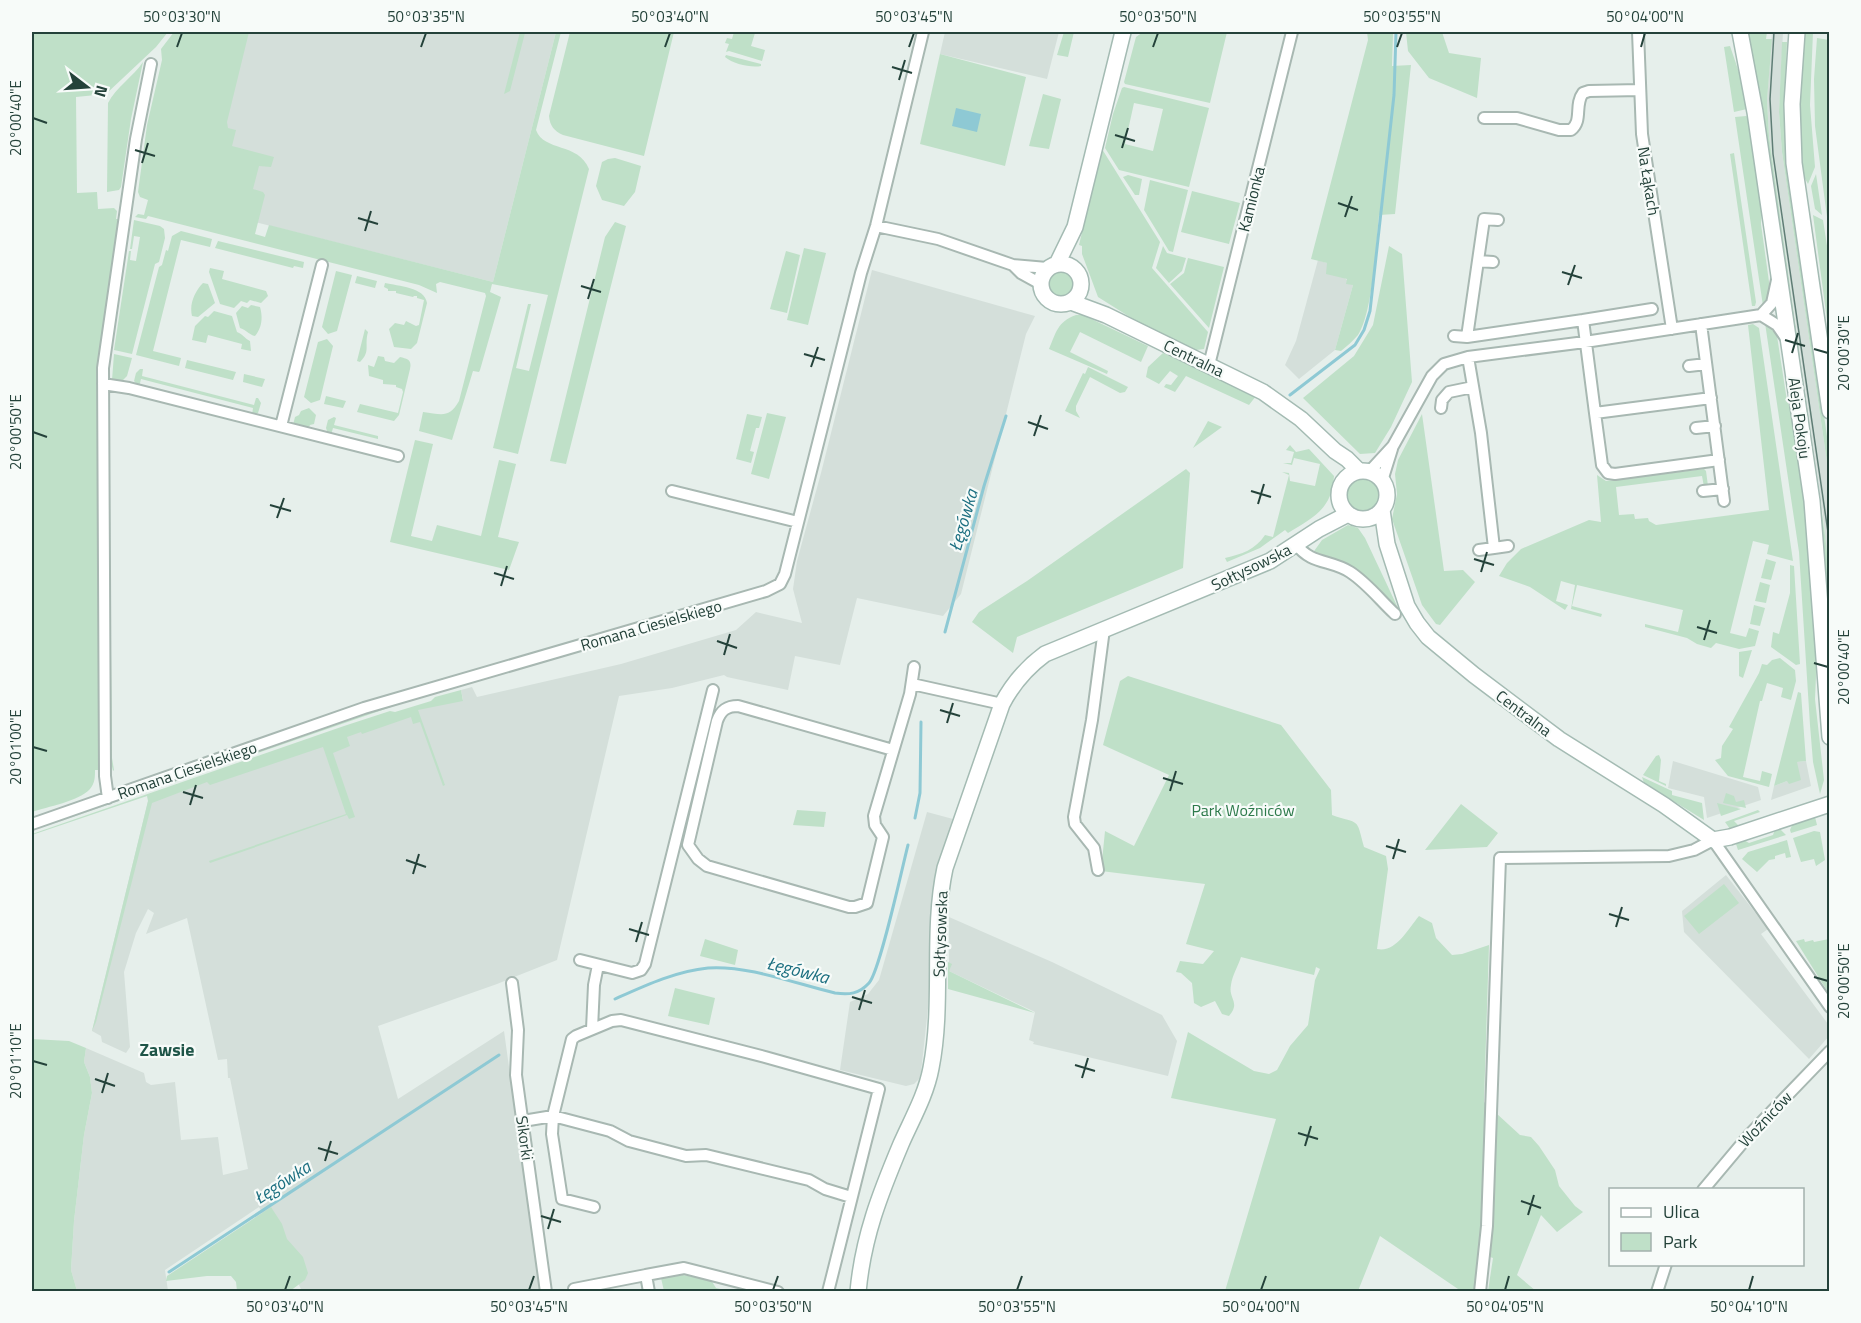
<svg xmlns="http://www.w3.org/2000/svg" width="1861" height="1323" font-family="'Titillium Web',sans-serif">
	<style>
		.built { fill: #d4dfda }
		.green { fill: #bfe0c8; fill-rule: evenodd }
		.water { fill: #8ec9d4 }
		.lines { fill: none; stroke-linecap: round; stroke-linejoin: round }
		.stream { stroke: #8ec9d4; stroke-width: 3 }
		.street-casing { stroke: #a8b8b2; stroke-width: 14 }
		.secondary-casing { stroke: #a4bbb3; stroke-width: 18 }
		.street { stroke: #fff; stroke-width: 10 }
		.secondary { stroke: #fff; stroke-width: 15 }
		.tram { stroke: #5f7d75; stroke-width: 1.5 }
		.ticks { fill: none; stroke: #24423a; stroke-width: 2 }
		.labels { text-anchor: middle; dominant-baseline: central; stroke-width: 4.5; stroke-linejoin: round; paint-order: stroke }
		.street-label { font-size: 16px; fill: #24423a; stroke: #f7fbf9 }
		.park-label { font-size: 16px; fill: #2d7a4b; stroke: #f7fbf9 }
		.water-label { font-size: 18px; font-style: italic; fill: #1c6f80; stroke: #f7fbf9 }
		.neighbourhood-label { font-size: 18px; font-weight: bold; fill: #1f5548; stroke: #f7fbf9 }
		.neatline { fill: none; stroke: #24423a; stroke-width: 2 }
		.ticks-label { font-size: 15px; text-anchor: middle; fill: #24423a }
	</style>
	<rect width="100%" height="100%" fill="#e6efeb"/>
	<path class="built" d="M176 32H556L493 282 243 219Z
		M945 32H1059L1047 79 940 54Z
		M1772 32H1783L1779 112 1782 152 1829 476V578L1822 505 1769 136 1767 100Z
		M1318 260 1327 263 1353 285 1335 350 1299 379 1285 365 1296 341Z
		M872 270 1035 316 1026 334 961 594 943 616 857 598 840 665 795 656 788 690 727 677 724 675 672 688 619 696 557 960 497 984 378 1026 398 1099 504 1031 540 1291H302L259 1207 165 1270 168 1291H77L71 1270 74 1221 84 1135 92 1093 90 1077 84 1062 86 1048 144 1073 146 1082 151 1085 175 1082 181 1140 218 1137 223 1175 248 1169 230 1078H228L227 1059 218 1060 187 918 146 934 154 913 148 909 136 933 124 972 130 1047 126 1053 102 1042 101 1036 92 1031 148 801 418 709 463 700 461 690 472 687 477 697 621 664 736 630 756 612 802 623 793 589 797 561 821 473Z
		M1673 761 1758 787 1761 800 1707 818 1704 797 1668 788Z
		M1806 761 1811 786 1771 800 1774 786 1787 781 1797 762Z
		M927 812 953 819 943 848 933 895 931 981 921 1072 919 1079 914 1084 906 1086 840 1070 850 1002 868 994 879 980Z
		M1726 875 1768 929 1761 934 1828 1024 1829 1023V1036L1809 1059 1684 932 1682 911Z
		M949 917 1052 962 1162 1015 1177 1041 1168 1076 1033 1044 1034 1042 1029 1040 1035 1012 949 971Z"/>
	<path class="green" d="M32 32H168L156 47 106 94 76 97 77 193 97 192 98 209 114 208 117 211 116 219H120L98 372 99 770H95C95 777 95 783 90 789 79 801 47 807 32 812Z
		M174 32H249L227 122 228 128 236 130 232 146 274 157 271 167 259 166 253 189 263 192 265 195 255 234 265 237 269 225 493 282 556 32H561L536 130C544 152 578 142 589 169L518 454 493 448 528 304H531L516 368 529 371 548 295 492 284 490 292 501 297 480 370 479 372 473 371 452 440 419 431 423 412C441 414 449 419 459 401L486 296 485 293 440 282 436 284 437 293 419 285 148 216 146 219 135 217 138 214 144 215 148 200 140 197 138 192 147 125 162 60 161 49Z
		M520 32 525 33 510 91 504 94Z
		M570 32H674L644 156 563 135C554 131 550 126 549 116Z
		M734 32 755 33 751 46 765 50 762 61 729 51 726 52 729 44 725 43 727 38 732 39Z
		M1064 32H1074L1068 57 1057 55Z
		M1143 32H1227L1210 103 1125 84 1124 82 1136 37Z
		M1367 32 1393 34 1392 66 1411 65 1395 214 1379 215C1376 244 1373 312 1358 335 1353 341 1347 346 1341 351L1335 350 1353 285 1346 284 1347 279 1326 274 1327 263 1311 259 1368 40Z
		M1406 32H1442L1449 53 1481 58 1477 98 1429 78 1408 51Z
		M1748 32H1767L1766 39H1772L1767 100 1769 136 1825 535 1830 578 1829 668 1818 505Z
		M1805 32H1813L1810 105 1815 167 1808 184 1803 175 1800 113Z
		M1817 38 1829 40V232L1815 126 1814 79Z
		M1782 42H1787L1784 112 1788 168 1829 450V476L1782 152 1779 112Z
		M1730 46 1743 84 1747 109 1734 112 1724 47Z
		M940 54 1026 77 1005 166 920 144Z
		M726 55 761 64V66C751 68 733 64 725 57Z
		M143 62 131 119 121 187 119 190 107 192 108 103C116 87 133 77 143 62Z
		M1124 87 1209 108 1189 187 1119 170 1105 148 1113 114 1122 88ZM1134 103 1163 109 1153 151 1125 144Z
		M1043 94 1061 99 1049 149 1029 146Z
		M1746 116 1750 118 1762 206 1761 224 1770 289 1768 300 1763 306 1735 117Z
		M1102 149 1160 242 1152 268 1208 332 1204 349 1196 350 1133 319 1098 297 1082 254V246L1079 245Z
		M1734 153 1756 302 1755 306H1752L1730 154Z
		M615 158 641 166 635 192 624 206 602 200 596 186 602 162 608 159Z
		M1816 174 1822 215 1815 209 1811 186Z
		M1128 175 1142 179 1139 195H1135L1123 177Z
		M1150 180 1188 190 1173 252 1169 251 1144 210Z
		M1192 191 1240 203 1229 244 1181 232Z
		M1813 215 1823 220 1830 265 1829 335Z
		M134 220 160 226 164 229 165 238 159 262 155 264 132 354 114 350 129 251H131L130 260 136 261 140 237 134 236 132 249H130Z
		M615 222 626 226 566 464 550 461 605 237Z
		M181 231 212 239 210 247 181 240 153 351 181 358 179 366 136 355 159 267 162 265 166 250 168 251 172 236Z
		M218 241 304 262 303 268 294 266 293 268 215 248Z
		M1163 246 1167 253 1186 258 1182 271 1169 283 1156 268Z
		M1389 246 1402 254 1412 382 1391 427 1375 453 1360 454 1303 398 1354 356 1373 325Z
		M804 248 826 253 808 325 787 320Z
		M786 251 800 255 787 313 770 309Z
		M1188 258 1224 267 1209 328 1170 284 1184 273Z
		M210 268 224 271 222 279 266 291 268 296 261 303 250 300 247 303 241 301 234 308 220 304 209 272Z
		M336 271 352 275 337 331 328 334 322 327Z
		M1048 284a13 13 0 1 1 26 0a13 13 0 1 1-26 0Z
		M357 276 377 281 375 288 355 283Z
		M203 283 208 284 215 303 198 317 192 316C189 304 195 291 203 283Z
		M385 283C398 286 425 287 427 303L417 343 411 349 394 347 389 329 395 323 404 325 406 321 416 326 419 325 424 300 417 298V296H414L413 297 396 293V291H388V289L384 287Z
		M251 305 260 307C263 317 262 328 255 336 249 335 247 330 240 328L236 313 242 306 248 308Z
		M214 311 232 316 237 332C243 334 245 339 250 341L251 351 241 349 242 344 208 335 206 343 192 340 195 326 205 316 208 317Z
		M1076 315H1083L1148 346 1141 362 1080 332 1070 352 1108 371 1107 374 1049 349C1056 333 1057 322 1076 315Z
		M1765 323 1772 327 1777 336 1787 401 1793 413 1806 505 1817 654 1815 699 1824 780 1820 794 1813 762 1810 725 1799 552Z
		M1753 324 1759 328 1793 561 1767 554 1769 545 1753 541 1730 633 1746 637 1749 628 1759 631 1755 646 1739 649 1716 643 1711 648 1697 644 1687 638 1645 627V624L1678 632 1683 610 1577 585 1572 606 1602 614 1601 617 1571 609 1575 585 1561 581 1556 601 1568 605 1565 610 1530 587 1499 576 1507 563 1521 549 1589 520 1601 522 1597 475 1606 481 1704 469 1706 471 1708 486 1704 487 1702 476 1616 487 1619 515 1634 514 1635 519 1648 518 1649 521 1656 525 1769 510 1748 325Z
		M365 329 368 332C364 346 371 351 360 362L357 361Z
		M327 339 333 346 320 400 311 403 304 397 318 342Z
		M1163 353 1256 396 1249 405 1186 376 1175 392 1164 387 1166 384 1171 385 1178 376 1170 371 1159 384 1146 377 1148 367Z
		M114 354 132 358 127 376 122 381 112 380Z
		M378 356 384 357 385 361 394 363 400 357C408 359 412 360 410 369L399 415 394 421 357 412 360 404 398 413 403 392 402 389 396 387V385L383 384V380L369 376 368 365 374 367Z
		M187 360 236 372 233 380 185 368Z
		M1088 367 1128 387 1125 392 1120 393 1090 377 1076 406V411L1080 418 1065 411 1083 373 1085 374Z
		M140 369H143L142 376 254 405 256 398H258L261 403 258 413 252 415 253 408 141 379 139 387 134 381 136 373Z
		M244 374 265 379 262 387 243 382Z
		M326 396 346 401 343 408 324 404Z
		M309 408 316 415 314 424 310 425 308 429 293 425 295 417 299 415 301 411Z
		M767 413 786 417 769 479 751 474Z
		M747 414 762 417 759 428H756L750 451 754 452 751 463 736 459Z
		M1422 414 1444 571 1463 570 1475 582 1440 625 1436 624 1422 605 1392 519 1397 494 1395 474 1398 460Z
		M334 417 336 418 334 425 378 436V439L333 428 331 435 328 434 326 428 328 420Z
		M1208 421 1222 427 1193 448Z
		M415 440 433 444 411 536 432 541 437 525 481 536 499 460 516 464 498 537 519 542 509 570 390 542Z
		M1290 445 1296 452 1309 449 1334 476C1332 509 1314 517 1288 533L1285 530 1260 548 1227 562 1225 558C1242 554 1255 550 1265 535L1273 537 1289 475 1282 472 1289 473 1290 481 1315 486 1320 464 1294 458 1292 465 1283 463H1291L1294 452 1286 450Z
		M1186 469 1190 473 1183 568 1017 637 1013 653 972 622 979 612 1027 581Z
		M1347 495a16 16 0 1 1 32 0a16 16 0 1 1-32 0Z
		M1348 525 1358 528 1365 538 1398 608 1396 612 1352 567 1332 558 1312 554 1322 540Z
		M110 542 112 758 114 770 113 771 110 758 109 544Z
		M1766 559 1776 562 1771 580 1761 578Z
		M1790 565 1794 566 1800 664 1796 665 1771 647 1773 632 1779 634 1790 593Z
		M1760 582 1770 585 1766 603 1755 601Z
		M1754 605 1765 608 1760 626 1750 624Z
		M1752 650 1743 678 1739 676V652Z
		M1780 658 1795 670 1796 681 1791 700 1781 697 1783 688 1767 683 1762 701H1760L1743 777 1760 781 1762 771 1772 774 1769 787 1728 776 1715 760 1721 758 1722 746 1733 729 1729 727 1759 673 1762 664 1767 665 1772 660Z
		M1128 676 1281 725 1331 790 1332 815C1360 825 1356 816 1364 847L1386 856 1388 869 1377 949C1396 953 1408 929 1419 916L1432 923 1436 938 1452 955 1462 954 1489 945 1484 1102 1520 1135 1531 1137 1539 1146 1555 1170 1559 1186 1575 1206 1583 1212 1557 1232 1541 1215 1517 1275 1536 1291H1488L1493 1258 1481 1254 1475 1291H1461L1380 1236 1358 1291H1225L1276 1119 1171 1098 1188 1032 1254 1071 1269 1074 1277 1070 1290 1046 1308 1025 1315 980 1320 969 1316 967 1314 975 1241 957C1238 966 1232 976 1231 985 1228 999 1241 1002 1229 1016L1222 1014 1215 1001 1201 1007 1194 1003 1192 983 1181 973 1176 972 1180 961 1203 964 1214 951 1186 944 1205 884 1101 871 1105 831 1134 846 1169 775 1103 745 1120 681Z
		M461 690 463 701 418 710 445 785 443 786 420 722 413 724 411 717 362 734 361 732 347 737 350 746 333 753 355 817 349 819 347 815 210 863 209 861 346 814 323 747 210 785 207 782 152 803 96 1022 92 1031 148 801 147 796 32 835V834L344 726 390 711 395 712 431 701 435 697Z
		M1798 692 1801 693 1806 761 1797 762 1801 780 1789 784 1787 781 1774 786Z
		M388 706 391 707 32 831Z
		M1659 755 1661 760 1659 781 1666 784V786L1643 775 1656 756Z
		M1642 777 1672 791V795L1702 803 1704 820 1644 783Z
		M1726 793 1734 796 1736 802 1744 800 1746 808 1723 803Z
		M1717 803 1741 809 1721 816Z
		M1461 804 1498 833 1487 847 1425 850Z
		M797 810 826 812 824 827 793 825Z
		M1758 810 1760 812 1734 821 1739 826 1730 829 1725 822Z
		M1815 817 1817 825 1791 833 1790 830 1793 823Z
		M1779 828 1786 835 1738 850 1736 844 1744 840 1749 843 1773 835 1775 829Z
		M1814 831 1820 832 1825 860 1816 866 1814 859 1801 862 1793 838Z
		M1787 840 1791 857 1786 858 1785 853 1775 856V859L1769 860 1757 872 1742 859 1748 852Z
		M1724 884 1739 903 1699 934 1684 916Z
		M705 939 738 950 735 965 700 956Z
		M1804 939 1805 942 1813 940 1814 942 1829 939V994L1796 941Z
		M948 962 952 964 949 971 1035 1013 948 989Z
		M675 988 715 998 709 1025 668 1016Z
		M32 1039 69 1041 86 1048 84 1062 90 1077 92 1093 84 1135 74 1221 71 1270 77 1291H32Z
		M271 1207 282 1224 287 1239 303 1257 308 1273 305 1280 290 1291H237L236 1282 231 1276H207L166 1281 167 1276Z
		M683 1275 711 1280 716 1288 730 1291H664L661 1278Z"/>
	<path class="water" d="M956 108 981 114 977 132 952 126Z"/>
	<g class="lines">
		<path class="stream" d="M1290 395 1355 345 1364 330 1370 311 1394 95 1396 32
			M945 632 984 486 1006 416
			M915 818 920 793 921 722
			M615 999C644 986 676 971 708 968 747 965 797 984 835 993 849 995 859 994 869 983 880 971 902 868 908 845
			M169 1272 499 1055"/>
		<defs>
			<path id="street" d="M1638 32 1642 134 1672 329
				M1484 118H1517L1559 130H1571C1583 121 1574 105 1583 93L1589 91 1640 90
				M1498 220 1484 219 1467 337 1583 320 1595 413 1711 398
				M876 226 938 239 1013 265 1047 268
				M1478 261 1493 262
				M1013 265 1021 273 1041 284
				M1761 315 1777 325 1786 338
				M1583 320 1652 309
				M1701 324 1724 501
				M1454 336 1467 337
				M1468 357 1481 433 1494 548 1508 546
				M1209 365 1292 32
				M1689 366 1706 364
				M103 384 129 388 398 456
				M1441 408 1442 400 1449 392 1473 387
				M1595 413 1602 465 1608 473 1615 474 1719 460
				M281 426 322 265
				M1696 428 1715 426
				M1370 471 1393 446 1432 376 1444 364 1468 357 1585 342 1761 315 1772 303 1777 280
				M1382 481 1392 449
				M672 491 798 522
				M1703 491 1723 489
				M1297 545C1310 564 1332 560 1350 572 1367 583 1380 600 1395 614
				M1479 550 1494 548
				M912 684 1002 704
				M893 750 738 706C727 706 721 710 717 721L688 845 698 859 707 866 849 907H855L867 903 883 837 875 825 874 816 910 694 914 667
				M108 798 105 776 103 368 136 139 151 64
				M32 824 364 708 766 591 780 584 785 574 861 273 876 226 923 32
				M1098 870 1094 848 1075 824 1074 817 1092 720 1104 629
				M580 960 632 973 641 970 645 964 713 690
				M512 983 518 1030 516 1075 546 1292
				M592 1029 594 985 598 965
				M523 1121 553 1116 572 1039 576 1036 612 1021 621 1020 765 1057 879 1089 828 1292
				M1703 1190 1750 1134 1830 1051
				M594 1207 562 1199 552 1134 553 1116 610 1131 629 1141 686 1156 706 1155 809 1180 825 1189 851 1197
				M574 1289 646 1275
				M649 1292 646 1275 684 1268 778 1292
				M1480 1292 1487 1226 1500 858 1669 856 1694 850 1713 840 1830 1007
				M1657 1292 1666 1264"/>
			<path id="secondary" d="M1740 32 1755 112 1812 501 1830 737
				M1797 32 1792 104 1794 163 1830 411
				M1041 284a20 20 0 1 1 40 0a20 20 0 1 1-40 0Z
				M1057 264 1075 227 1123 32
				M1071 302 1106 315 1263 392 1301 419 1335 451 1347 459 1358 470
				M1339 495a24 24 0 1 1 48 0a24 24 0 1 1-48 0Z
				M1382 510 1387 544 1407 606 1417 623 1428 637 1474 675 1559 739 1664 805 1713 840 1730 837 1830 804
				M858 1292C863 1237 880 1194 901 1144 912 1119 926 1095 931 1068 944 1002 931 933 945 868L1002 704C1013 683 1026 668 1045 654L1270 561 1319 529 1348 514"/>
		</defs>
		<use href="#street" class="street-casing"/>
		<use href="#secondary" class="secondary-casing"/>
		<use href="#street" class="street"/>
		<use href="#secondary" class="secondary"/>
		<path class="tram" d="M1774 32 1770 99 1773 154 1830 546"/>
	</g>
	<path class="ticks" d="M177 47 182 33M421 47 426 33M665 47 670 33M909 47 914 33M1153 47 1158 33M1397 47 1402 33M1641 47 1645 33M892 67 912 73M899 80 905 60M33 118 47 123M1115 135 1135 141M1122 148 1128 128M135 150 155 156M142 163 148 143M1338 203 1358 210M1345 217 1352 196M358 218 378 224M365 231 371 211M1562 272 1582 278M1568 285 1575 265M581 286 601 292M588 299 594 279M1785 340 1805 346M1814 349 1828 353M1792 353 1798 333M804 354 825 360M811 367 818 347M1028 422 1048 429M33 432 47 437M1034 436 1041 415M1251 491 1271 497M1258 504 1264 484M270 505 291 511M277 518 284 498M1474 559 1494 565M1481 572 1487 552M494 573 514 579M501 586 507 566M1697 627 1717 633M1704 640 1710 620M717 641 737 648M724 655 730 634M1814 663 1828 667M940 710 960 716M947 723 953 703M33 747 47 751M1163 778 1183 784M1170 791 1176 771M183 792 203 798M190 805 196 785M1386 846 1406 852M1393 859 1399 839M406 860 426 867M413 874 419 854M1609 914 1629 920M1616 927 1622 907M629 929 649 935M636 942 642 922M1814 977 1828 981M852 997 872 1003M859 1010 865 990M33 1061 47 1065M1075 1065 1095 1071M1082 1078 1088 1058M95 1079 115 1086M102 1093 108 1073M1298 1133 1318 1139M1305 1146 1311 1126M318 1148 338 1154M325 1161 331 1141M1521 1201 1541 1208M1528 1215 1534 1195M541 1216 561 1222M548 1229 554 1209M285 1290 290 1276M529 1290 534 1276M773 1290 778 1276M1017 1290 1022 1276M1261 1290 1266 1276M1505 1290 1509 1276M1749 1290 1753 1276"/>
	<g class="labels">
		<g class="street-label">
			<text transform="translate(1649 181) rotate(81)">Na Łąkach</text>
			<text transform="translate(1251 199) rotate(-76)">Kamionka</text>
			<text transform="translate(1194 358) rotate(26)">Centralna</text>
			<text transform="translate(1800 418) rotate(82)">Aleja Pokoju</text>
			<text transform="translate(1251 567) rotate(-26)">Sołtysowska</text>
			<text transform="translate(651 625) rotate(-16)">Romana Ciesielskiego</text>
			<text transform="translate(1524 713) rotate(37)">Centralna</text>
			<text transform="translate(187 770) rotate(-19)">Romana Ciesielskiego</text>
			<text transform="translate(940 934) rotate(-88)">Sołtysowska</text>
			<text transform="translate(1765 1119) rotate(-47)">Woźniców</text>
			<text transform="translate(525 1138) rotate(82)">Sikorki</text>
		</g>
		<g class="park-label">
			<text x="1243" y="810">Park Woźniców</text>
		</g>
		<g class="water-label">
			<text transform="translate(963 520) rotate(-74)">Łęgówka</text>
			<text transform="translate(798 970) rotate(14)">Łęgówka</text>
			<text transform="translate(282 1182) rotate(-33)">Łęgówka</text>
		</g>
		<g class="neighbourhood-label">
			<text x="167" y="1049">Zawsie</text>
		</g>
	</g>
	<rect width="1861" height="1323" fill="none" stroke="#f7fbf9" stroke-width="66"/>
	<rect x="1609" y="1188" width="195" height="78" fill="#f7fbf9" stroke="#a3b1ad" stroke-width="1.5"/>
	<rect x="1621" y="1208" width="30" height="9" fill="#ffffff" stroke="#a3b1ad" stroke-width="1.5"/>
	<text x="1663" y="1218" font-size="18" fill="#24423a">Ulica</text>
	<rect x="1621" y="1233" width="30" height="18" fill="#bfe0c8" stroke="#a3b1ad" stroke-width="1.5"/>
	<text x="1663" y="1248" font-size="18" fill="#24423a">Park</text>
	<g transform="translate(87 87) rotate(107)" stroke="#f7fbf9" stroke-width="4.5" paint-order="stroke">
	<path d="M0-4.5L10 22L0 15L-10 22Z" fill="#24423a"/>
	<text y="-9" font-size="16" font-weight="bold" text-anchor="middle" fill="#24423a">N</text>
	</g>
	<rect x="33" y="33" width="1795" height="1257" class="neatline"/>
	<g class="ticks-label">
		<text x="182" y="22">50°03'30"N</text>
		<text x="426" y="22">50°03'35"N</text>
		<text x="670" y="22">50°03'40"N</text>
		<text x="914" y="22">50°03'45"N</text>
		<text x="1158" y="22">50°03'50"N</text>
		<text x="1402" y="22">50°03'55"N</text>
		<text x="1645" y="22">50°04'00"N</text>
		<text transform="translate(16 118) rotate(-90)" y="5">20°00'40"E</text>
		<text transform="translate(1844 353) rotate(-90)" y="5">20°00'30"E</text>
		<text transform="translate(16 432) rotate(-90)" y="5">20°00'50"E</text>
		<text transform="translate(1844 667) rotate(-90)" y="5">20°00'40"E</text>
		<text transform="translate(16 747) rotate(-90)" y="5">20°01'00"E</text>
		<text transform="translate(1844 981) rotate(-90)" y="5">20°00'50"E</text>
		<text transform="translate(16 1061) rotate(-90)" y="5">20°01'10"E</text>
		<text x="285" y="1312">50°03'40"N</text>
		<text x="529" y="1312">50°03'45"N</text>
		<text x="773" y="1312">50°03'50"N</text>
		<text x="1017" y="1312">50°03'55"N</text>
		<text x="1261" y="1312">50°04'00"N</text>
		<text x="1505" y="1312">50°04'05"N</text>
		<text x="1749" y="1312">50°04'10"N</text>
	</g>
</svg>
